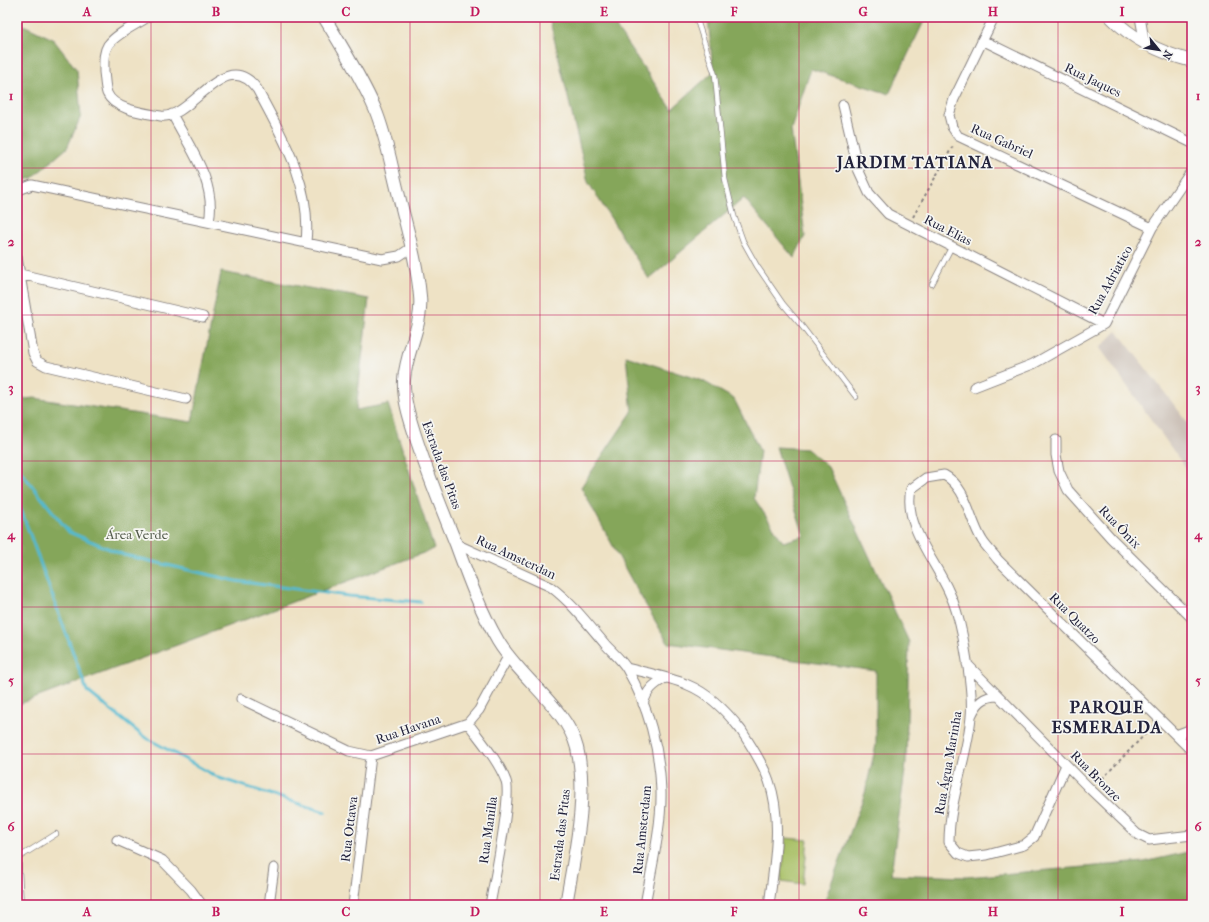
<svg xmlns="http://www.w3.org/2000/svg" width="1209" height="922" font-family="'IM FELL French Canon',serif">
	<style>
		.industrial { fill: #cdc2b9 }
		.green { fill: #a7bf64; stroke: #647050 }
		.forest { fill: #85a65a; stroke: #54644a }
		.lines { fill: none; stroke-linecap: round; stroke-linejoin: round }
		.stream { stroke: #52bad0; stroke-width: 3 }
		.lane-casing { stroke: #888280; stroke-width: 6 }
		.street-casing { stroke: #888280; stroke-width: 11 }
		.secondary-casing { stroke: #888280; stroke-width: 14 }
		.path { stroke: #888280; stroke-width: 2; stroke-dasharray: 3 3; stroke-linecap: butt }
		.lane { stroke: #fff; stroke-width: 4.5 }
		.street { stroke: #fff; stroke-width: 9 }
		.secondary { stroke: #fff; stroke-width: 12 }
		.grid { fill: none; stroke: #c2185b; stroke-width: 1; stroke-opacity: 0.55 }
		.labels { text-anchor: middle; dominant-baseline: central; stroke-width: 3.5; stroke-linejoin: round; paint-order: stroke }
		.street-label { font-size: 13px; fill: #22223b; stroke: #f6f6f2 }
		.park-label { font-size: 13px; fill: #515949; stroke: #f6f6f2 }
		.district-label { font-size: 17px; font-weight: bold; letter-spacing: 1px; fill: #22223b; stroke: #f6f6f2 }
		.neatline { fill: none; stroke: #c2185b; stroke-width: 1.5 }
		.grid-label { font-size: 13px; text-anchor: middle; font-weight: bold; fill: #c2185b }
	</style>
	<rect width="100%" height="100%" fill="#f6f6f2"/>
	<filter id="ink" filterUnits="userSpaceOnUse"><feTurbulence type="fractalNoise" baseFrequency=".025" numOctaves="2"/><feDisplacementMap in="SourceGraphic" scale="8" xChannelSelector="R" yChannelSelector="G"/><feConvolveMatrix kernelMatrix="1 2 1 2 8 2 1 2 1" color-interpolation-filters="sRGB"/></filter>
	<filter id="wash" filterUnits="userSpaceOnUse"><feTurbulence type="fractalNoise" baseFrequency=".012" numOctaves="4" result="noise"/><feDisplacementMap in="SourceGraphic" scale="16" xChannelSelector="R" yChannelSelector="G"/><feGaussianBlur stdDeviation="0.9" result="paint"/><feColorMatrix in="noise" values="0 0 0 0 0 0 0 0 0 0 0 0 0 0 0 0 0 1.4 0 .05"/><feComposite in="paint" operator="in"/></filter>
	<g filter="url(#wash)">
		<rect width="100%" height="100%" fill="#eee2c5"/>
		<path class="industrial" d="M1117 331 1192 428V448L1188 451 1192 457V477L1100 348Z"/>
		<path class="green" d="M786 838 808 840 803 884 781 881Z"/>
		<path class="forest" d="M549 17H609L672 109 713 72 708 17H926L889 94 811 69 791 129 805 236 794 258 744 198 649 279 588 182Z
			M17 22 53 39 77 70 81 116 67 148 32 178 17 183Z
			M221 272 369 299 356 410 388 404 434 549 17 705V400L34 398 192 422Z
			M626 356 703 381 734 399 760 451 754 498 783 542 804 536 776 447 807 449 828 467 909 642 906 763 891 874 966 877 1144 862 1192 851V905H823L865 793 876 745V671L668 643 633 583 581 487 632 412Z"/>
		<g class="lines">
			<path class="stream" d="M17 467 69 532 124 555 236 581 349 596 421 602
				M17 499 87 691 143 736 219 778 325 812"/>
		</g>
	</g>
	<g filter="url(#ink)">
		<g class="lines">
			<defs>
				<path id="lane" d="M696 17 715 75 725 179 734 216 743 241 757 266 783 304 801 325 856 397
					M932 284 952 246
					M17 837 21 905
					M18 858 56 834"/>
				<path id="street" d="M148 17C136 25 117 33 108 45 103 53 104 62 104 72 105 79 105 86 107 93 114 110 145 113 161 116 192 120 225 45 257 89 283 138 312 185 306 242
					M994 17 954 99 949 115 952 127 958 136 1152 228
					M1140 17 1145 45
					M982 40 1192 143
					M843 105 858 169 869 193 888 214 1104 324
					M172 114C190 148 217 183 209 222
					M17 192 21 189 32 185 382 259 399 256 411 248
					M17 257 33 353 37 361 46 366 186 399
					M20 274 203 317
					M974 387 1033 364 1104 324 1152 228 1192 170
					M1056 440V455L1059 471 1068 490 1111 538 1192 618
					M456 544 551 587C572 603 588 624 605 644 612 652 622 660 627 669 648 705 660 750 661 791 662 826 651 870 645 905
					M967 664 1091 790 1137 834 1149 840 1192 835
					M627 668C647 673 669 677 688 685 710 694 727 712 741 730 751 746 763 763 769 781 783 820 774 866 769 905
					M241 699 349 751 371 756 468 723 479 710 509 655
					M643 704C647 690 653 685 665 678
					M971 716C977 703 983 696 998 696
					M468 723C481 741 498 760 506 781 512 798 494 882 490 905
					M1176 735 1192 729
					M1066 765 1034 837 1024 845 987 855 968 857 958 853 949 842C949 800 967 759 971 717 973 696 967 659 963 638 960 623 956 606 949 592 935 560 903 525 911 489L926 478 944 475C967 487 969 519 982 540 986 547 993 553 998 560L1192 751
					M117 840 162 860 191 890 202 905
					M269 905 274 868
					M353 905 371 756"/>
				<path id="secondary" d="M324 17C342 47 361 77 375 109 386 135 391 165 398 192 406 226 417 261 420 296 423 325 406 351 404 380 403 397 409 416 414 432 426 470 441 507 456 544 468 577 480 610 498 641 519 677 567 708 577 748 589 798 574 855 566 905
					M1111 17C1133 40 1161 53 1192 61"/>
			</defs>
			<use href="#lane" class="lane-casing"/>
			<use href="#street" class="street-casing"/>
			<use href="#secondary" class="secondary-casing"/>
			<path class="path" d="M913 217 954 144
				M1098 783 1153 726"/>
			<use href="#lane" class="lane"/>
			<use href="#street" class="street"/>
			<use href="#secondary" class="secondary"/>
		</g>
	</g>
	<path class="grid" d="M151 17V905M281 17V905M410 17V905M540 17V905M669 17V905M799 17V905M928 17V905M1058 17V905M17 168H1192M17 315H1192M17 461H1192M17 607H1192M17 754H1192"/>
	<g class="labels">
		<g class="street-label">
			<text transform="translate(1093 80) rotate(26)">Rua Jaques</text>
			<text transform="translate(1002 141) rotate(24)">Rua Gabriel</text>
			<text transform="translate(948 230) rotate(27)">Rua Elias</text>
			<text transform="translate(1110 280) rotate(-61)">Rua Adriatico</text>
			<text transform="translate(442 465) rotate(70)">Estrada das Pitas</text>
			<text transform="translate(1120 527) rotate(46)">Rua Ônix</text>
			<text transform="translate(516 557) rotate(25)">Rua Amsterdan</text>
			<text transform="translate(1075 618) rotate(45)">Rua Quatzo</text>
			<text transform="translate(408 729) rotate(-19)">Rua Havana</text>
			<text transform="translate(948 763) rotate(-80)">Rua Água Marinha</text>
			<text transform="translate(1096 776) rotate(45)">Rua Bronze</text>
			<text transform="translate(349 829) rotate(-83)">Rua Ottawa</text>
			<text transform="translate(488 830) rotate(-82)">Rua Manilla</text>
			<text transform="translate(642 830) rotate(-84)">Rua Amsterdam</text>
			<text transform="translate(560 835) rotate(-83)">Estrada das Pitas</text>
		</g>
		<g class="park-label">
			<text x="137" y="534">Área Verde</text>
		</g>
		<g class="district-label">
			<text x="915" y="162">JARDIM TATIANA</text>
			<text x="1107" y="707">PARQUE<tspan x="1107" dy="20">ESMERALDA</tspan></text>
		</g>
	</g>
	<rect width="1209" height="922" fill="none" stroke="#f6f6f2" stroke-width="44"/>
	<g transform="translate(1159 50) rotate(120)" stroke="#f6f6f2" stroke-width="3" paint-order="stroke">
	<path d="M0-3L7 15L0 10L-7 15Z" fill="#22223b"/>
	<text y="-6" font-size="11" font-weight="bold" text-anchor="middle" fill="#22223b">N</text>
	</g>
	<rect x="22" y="22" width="1165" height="878" class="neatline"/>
	<g class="grid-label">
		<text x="87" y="16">A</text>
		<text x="216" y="16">B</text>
		<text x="346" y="16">C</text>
		<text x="475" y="16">D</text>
		<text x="604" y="16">E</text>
		<text x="734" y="16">F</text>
		<text x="863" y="16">G</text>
		<text x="993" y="16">H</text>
		<text x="1122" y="16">I</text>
		<text x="11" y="100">1</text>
		<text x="1198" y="100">1</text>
		<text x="11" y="246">2</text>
		<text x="1198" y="246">2</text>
		<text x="11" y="392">3</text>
		<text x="1198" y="392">3</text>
		<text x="11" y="539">4</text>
		<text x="1198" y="539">4</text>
		<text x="11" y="685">5</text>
		<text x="1198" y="685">5</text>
		<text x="11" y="831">6</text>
		<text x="1198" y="831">6</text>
		<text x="87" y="916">A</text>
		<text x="216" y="916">B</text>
		<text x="346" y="916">C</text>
		<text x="475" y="916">D</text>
		<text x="604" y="916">E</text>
		<text x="734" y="916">F</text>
		<text x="863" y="916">G</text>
		<text x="993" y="916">H</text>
		<text x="1122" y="916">I</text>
	</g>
</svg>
